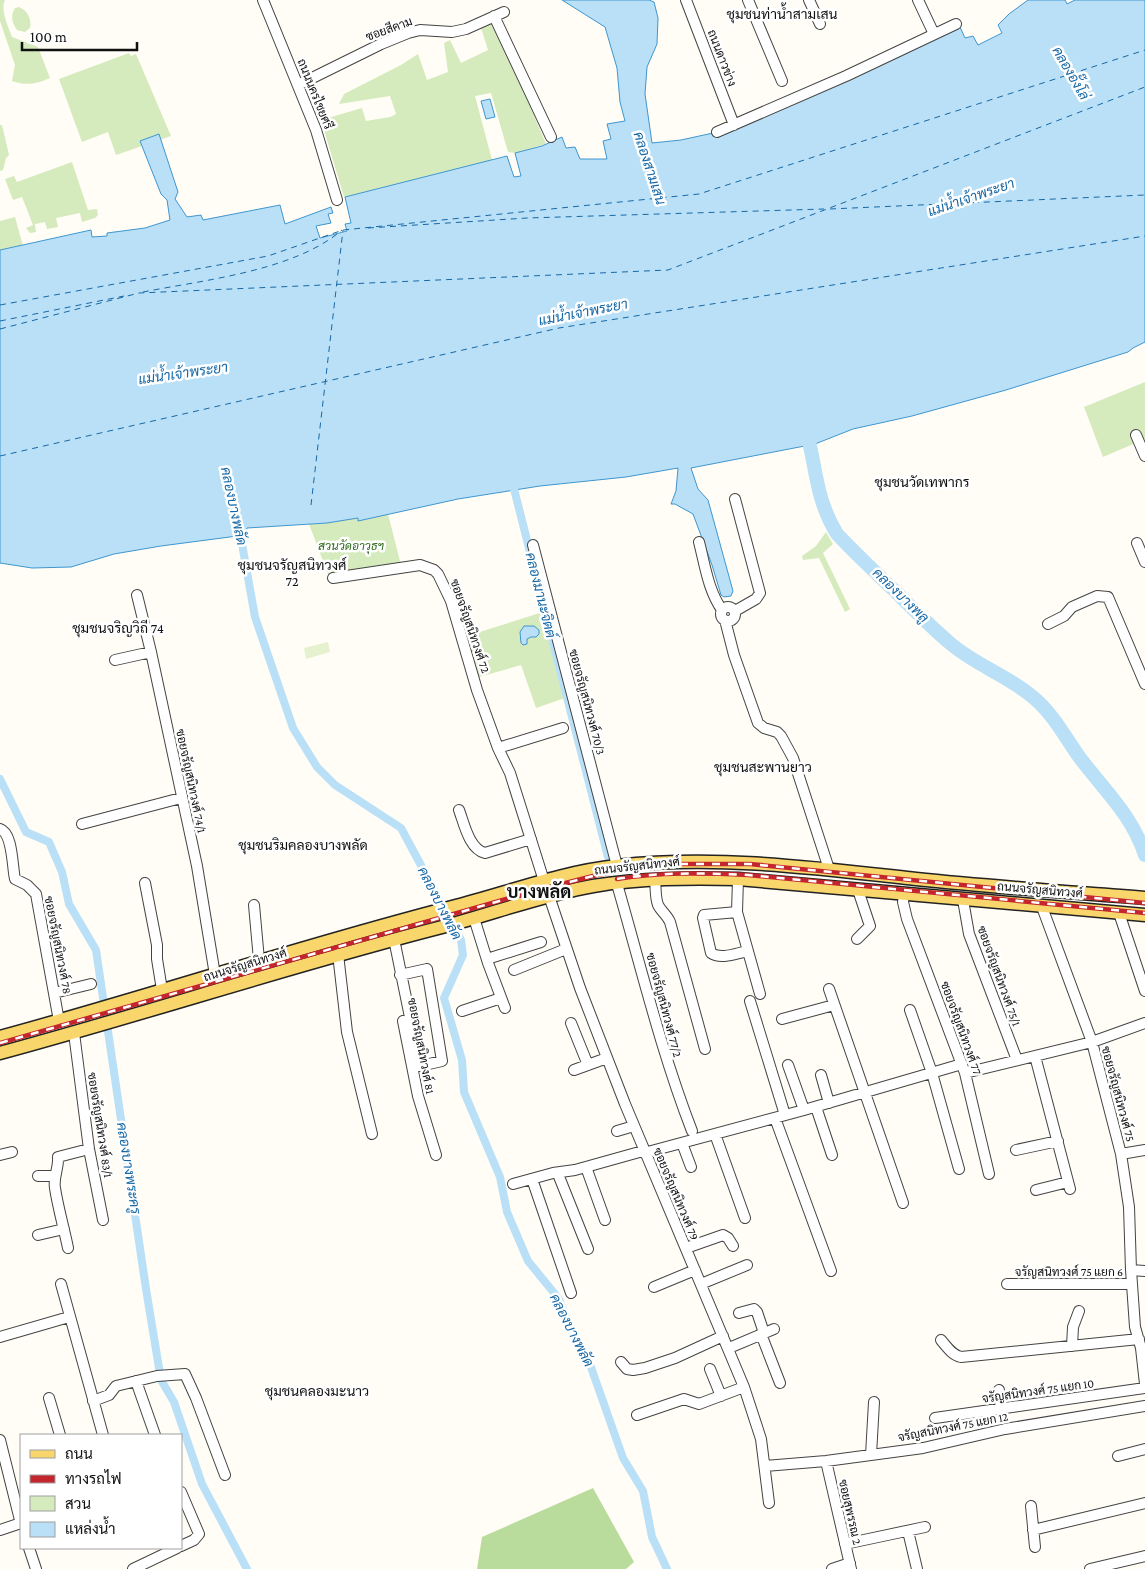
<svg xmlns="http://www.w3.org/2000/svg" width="1145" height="1569" font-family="'Crimson Pro',Sarabun,serif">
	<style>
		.green { fill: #d5ebbd }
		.forest { fill: #b9dc9c }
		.pitch { fill: #e6f2cf }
		.water { fill: #b9e0f7; stroke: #3f96cf }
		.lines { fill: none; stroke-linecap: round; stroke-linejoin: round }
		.canal { stroke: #b9e0f7; stroke-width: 8 }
		.river { stroke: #b9e0f7; stroke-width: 14 }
		.ferry { stroke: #1768a6; stroke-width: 1; stroke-dasharray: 6 5; stroke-linecap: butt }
		.minor-casing { stroke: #444; stroke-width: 12 }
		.major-casing { stroke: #222; stroke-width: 15 }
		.minor { stroke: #fff; stroke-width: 10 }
		.major { stroke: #f9d66b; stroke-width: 12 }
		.rail-casing { stroke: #c4262e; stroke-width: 4.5 }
		.rail { stroke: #fff; stroke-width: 2.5; stroke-dasharray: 8; stroke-linecap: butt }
		.labels { text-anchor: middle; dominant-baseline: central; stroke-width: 5; stroke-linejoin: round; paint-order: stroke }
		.street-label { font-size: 12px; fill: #111; stroke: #fff }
		.park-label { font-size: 12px; font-style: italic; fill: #2f6b1f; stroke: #fff }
		.neighbourhood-label { font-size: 14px; fill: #111; stroke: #fff }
		.water-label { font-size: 14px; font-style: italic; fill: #1768a6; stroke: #fff }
		.district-label { font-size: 18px; font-weight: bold; fill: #111; stroke: #fff }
	</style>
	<rect width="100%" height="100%" fill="#fffdf5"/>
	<path class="green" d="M0 0H5C0 10 8 26 12 37L38 47 50 78C36 84 27 86 12 81L15 65 0 21Z
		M19 7C27 10 32 19 30 28L25 32 17 30C12 23 10 16 15 8Z
		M495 22 546 144 515 153 508 152 491 93 475 96 492 160 344 197 321 120 362 108 366 121 390 117 396 114 390 96 339 104 344 94 401 65 418 54 427 80 448 72 444 43 450 40 461 63 488 50 481 28Z
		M129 53 131 56 136 54 171 136 116 155 108 132 82 142 59 79Z
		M0 125H2L9 155 6 158 3 170 0 171Z
		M72 162 88 210 97 209 98 215 95 218 82 222 80 213 56 218 58 227 47 229 45 222 35 224 36 232 30 233 26 228 33 225 22 197 13 200 5 179 14 176 17 182Z
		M15 217 23 246 0 250V221Z
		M1145 382V439L1103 457 1084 407Z
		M388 514 401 565 329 577 309 524 327 523 358 518 359 520Z
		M826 532 833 544 823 553 850 609 845 612 819 558 803 560 802 556 816 546Z
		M543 612 565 698 536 708 521 665 479 677 467 636Z"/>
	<path class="forest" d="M593 1488 634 1562 626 1569H477L482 1537Z"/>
	<path class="pitch" d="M328 642 330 652 306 659 304 648Z"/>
	<path class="water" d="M562 0H649L654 2 658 18 657 44 647 67 645 94 652 143 681 140 713 133 909 51 960 27 965 38 973 36 978 45 1002 33 998 25 1009 14 1028 0H1065L1067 4 1075 0H1145V342L1133 348 1128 352 1006 390 912 416 853 429 815 444 691 468 698 489 708 500 733 591 731 596 724 597 721 595 712 565 693 514 675 504H671L676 491 678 468 626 477 540 486 458 499 358 521V518L327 523 247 528 245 535 161 546 114 554 71 567 32 568 0 563V250L91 230 92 237 107 236V233L145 228 170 220 167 200 161 194 140 141 159 134 178 192 175 199 187 217 201 215 203 220 280 205 285 224 331 207 333 213 328 214 331 223 316 226 320 238 347 231 345 224 351 223 345 197 507 156 514 177 521 176 515 153 542 146 562 137 566 148 575 147 580 159H607L603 141 611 139 607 124 625 121 620 102 617 68 605 27Z
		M490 99 495 117 486 119 481 101Z
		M524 626H534L539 630V634L536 637H531L527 639V644L523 645 521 643 520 632Z"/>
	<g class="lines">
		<path class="canal" d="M512 481 530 552
			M239 527 255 617 293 728 317 767 335 785 401 828 461 940 463 955 444 998 462 1060 464 1092 500 1177 507 1212 528 1261 559 1299 573 1335 587 1356 623 1458 643 1491 652 1537 667 1569
			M542 600 608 857
			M0 779 26 832 49 842 62 872 69 904 96 950 146 1289 161 1380 174 1402 202 1484 247 1569"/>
		<path class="river" d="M805 426C817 466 814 496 837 534 856 554 876 573 896 592 914 610 932 628 951 644 977 666 1009 676 1034 698 1054 715 1065 737 1080 758 1105 791 1132 815 1145 855"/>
		<path class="ferry" d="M830 209 1145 195
			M368 228 527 218 824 209
			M143 292C204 280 294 271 342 230
			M0 305 268 256 343 230 699 194 1145 50
			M0 321 124 296
			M0 329 139 293 668 270 1145 87
			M0 456 559 328 1145 236
			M311 505 343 230"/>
		<defs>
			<path id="minor" d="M263 0 316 130 337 200
				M686 0 734 125
				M748 0 782 81
				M809 0 820 24
				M918 0 934 34
				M494 16 551 137
				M298 85 381 44 408 33 420 30 452 32 466 29 504 12
				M717 132 846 76 956 24
				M1136 435 1145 456
				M699 542C705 565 708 590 722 610
				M1137 543 1145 562
				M533 545 617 866
				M333 578 420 565 434 570 438 574 451 601 477 690 498 748 510 773 544 881
				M137 595 151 652 197 866 215 975
				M721 614a7 7 0 1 1 14 0a7 7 0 1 1-14 0Z
				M735 611 756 599 760 593 735 499
				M725 620 734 655 758 723 764 728 777 732 781 736 793 758 829 869
				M1048 624 1064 616 1072 607 1097 596 1108 597 1145 684
				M115 660 151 652
				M498 748 563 728
				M459 810C464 823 469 849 485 853L531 839
				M82 824 181 798
				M0 829C13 833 12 866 15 879L27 885 36 894 59 1021
				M738 879 737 912 760 994
				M655 880C656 888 655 897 658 905 661 911 667 915 670 922L705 1049
				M145 883 157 945V959L162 990
				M617 884C641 967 661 1051 692 1131
				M904 894 903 902 907 919 965 1073 989 1174
				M549 896 580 988 625 1104 744 1387 761 1439 769 1503
				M963 900 969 934 1017 1060
				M254 905 259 960
				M1042 907 1092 1042 1121 1154 1129 1207 1131 1270 1135 1327 1141 1348 1145 1384
				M737 912 704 915 703 918 711 953C721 960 737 953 748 951
				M1119 913 1145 991
				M474 918 488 963 505 1008
				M394 939 420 1066 442 1061 427 969 400 975
				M857 939 870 926 858 890
				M338 954 347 1032 372 1134
				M487 959 541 942
				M514 970 566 949
				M829 989 903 1203
				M54 993 91 984
				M750 1001 785 1115
				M910 1010 932 1073 959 1169
				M462 1011 501 998
				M782 1019 834 1005
				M403 1021 418 1096 436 1155
				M571 1023 588 1065
				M74 1033 89 1149 103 1220
				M1035 1056 1070 1189
				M788 1065 804 1110
				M574 1070 607 1058
				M965 1073 1092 1042 1145 1023
				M821 1075 829 1103
				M816 1107 832 1155
				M775 1118 831 1271
				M617 1131 634 1126
				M715 1134 745 1218
				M682 1143 691 1167
				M1016 1150 1058 1141
				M644 1153 804 1110 962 1064
				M1121 1154 1145 1150
				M0 1155 12 1152
				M586 1167 605 1220
				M558 1174 588 1249
				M38 1176H55
				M532 1179 571 1293
				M513 1184 553 1173 575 1170 643 1151
				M1036 1190 1068 1182
				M38 1235 64 1229
				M68 1248C64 1228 58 1208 55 1188 53 1177 59 1168 58 1157L89 1149
				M686 1248 723 1235 728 1238 733 1246
				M1131 1270 1145 1271
				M61 1284 103 1435
				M701 1284 747 1265
				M1007 1284H1132
				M654 1287 695 1270
				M739 1313 754 1309 757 1312 764 1333
				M761 1334 780 1383
				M0 1337 69 1317
				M941 1340C947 1347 952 1355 961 1357L1139 1339
				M1072 1346 1073 1327 1079 1311
				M729 1348 774 1329
				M621 1362 627 1369 633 1370 645 1368 675 1358 723 1336
				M710 1369 721 1396
				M136 1381 155 1435
				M999 1390 1001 1410
				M49 1398 60 1435
				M93 1401 109 1395 116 1386 157 1376 185 1374 196 1398 225 1475
				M637 1415 684 1399 699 1404 744 1387
				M935 1418 1145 1388
				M0 1440 21 1524
				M871 1455 874 1402
				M1118 1456 1145 1449
				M826 1461 851 1569
				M765 1466 826 1461 923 1448 1005 1429 1145 1406
				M181 1492 199 1534 194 1540 181 1546
				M1031 1506 1035 1547
				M0 1530 21 1523
				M1033 1530 1145 1503
				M908 1531 917 1569
				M845 1544 925 1527
				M29 1548 36 1569
				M133 1569 177 1548
				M832 1569 850 1563
				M1090 1569 1145 1556"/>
			<path id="major" d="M0 1037C151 996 300 946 452 907 507 893 561 872 617 866 717 855 817 868 916 879 993 887 1069 892 1145 898
				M0 1053C148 1013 293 965 442 927 492 914 542 895 593 886 641 878 690 878 738 879L1145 915"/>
		</defs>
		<use href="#minor" class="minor-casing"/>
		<use href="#major" class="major-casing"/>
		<use href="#minor" class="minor"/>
		<use href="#major" class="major"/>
		<defs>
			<path id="rail" d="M617 879C660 872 704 873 748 875L1145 913
				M0 1043 538 890 597 875 639 868 679 864H750L1145 903"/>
		</defs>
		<use href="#rail" class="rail-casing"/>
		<use href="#rail" class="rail"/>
	</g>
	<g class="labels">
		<g class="street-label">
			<text transform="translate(389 29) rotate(-20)">ซอยสีคาม</text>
			<text transform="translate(722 58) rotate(69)">ถนนดาวข่าง</text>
			<text transform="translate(315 94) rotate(68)">ถนนนครไชยศรี</text>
			<text transform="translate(470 626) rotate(71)">ซอยจรัญสนิทวงศ์ 72</text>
			<text transform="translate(587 702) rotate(75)">ซอยจรัญสนิทวงศ์ 70/3</text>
			<text transform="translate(191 781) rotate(78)">ซอยจรัญสนิทวงศ์ 74/1</text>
			<text transform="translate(637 866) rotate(-6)">ถนนจรัญสนิทวงศ์</text>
			<text transform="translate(1040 890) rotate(5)">ถนนจรัญสนิทวงศ์</text>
			<text transform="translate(58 945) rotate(79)">ซอยจรัญสนิทวงศ์ 78</text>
			<text transform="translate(245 965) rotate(-17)">ถนนจรัญสนิทวงศ์</text>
			<text transform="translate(999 976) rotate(70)">ซอยจรัญสนิทวงศ์ 75/1</text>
			<text transform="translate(664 1005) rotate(75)">ซอยจรัญสนิทวงศ์ 77/2</text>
			<text transform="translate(961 1028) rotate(70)">ซอยจรัญสนิทวงศ์ 77</text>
			<text transform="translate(421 1046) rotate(79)">ซอยจรัญสนิทวงศ์ 81</text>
			<text transform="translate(1118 1094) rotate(75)">ซอยจรัญสนิทวงศ์ 75</text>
			<text transform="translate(100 1125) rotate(81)">ซอยจรัญสนิทวงศ์ 83/1</text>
			<text transform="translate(676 1194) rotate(67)">ซอยจรัญสนิทวงศ์ 79</text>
			<text x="1069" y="1272">จรัญสนิทวงศ์ 75 แยก 6</text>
			<text transform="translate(1038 1391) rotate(-8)">จรัญสนิทวงศ์ 75 แยก 10</text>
			<text transform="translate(953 1427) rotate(-11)">จรัญสนิทวงศ์ 75 แยก 12</text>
			<text transform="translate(850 1512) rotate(77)">ซอยสุพรรณ 2</text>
		</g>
		<g class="park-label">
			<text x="351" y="546">สวนวัดอาวุธฯ</text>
		</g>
		<g class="neighbourhood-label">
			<text x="782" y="14">ชุมชนท่าน้ำสามเสน</text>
			<text x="922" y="482">ชุมชนวัดเทพากร</text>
			<text x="292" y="565">ชุมชนจรัญสนิทวงศ์<tspan x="292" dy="16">72</tspan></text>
			<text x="118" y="628">ชุมชนจริญวิถี 74</text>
			<text x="763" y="767">ชุมชนสะพานยาว</text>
			<text x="303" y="845">ชุมชนริมคลองบางพลัด</text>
			<text x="317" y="1391">ชุมชนคลองมะนาว</text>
		</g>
		<g class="water-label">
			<text transform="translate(1071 73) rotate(60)">คลองอั๊งโล่</text>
			<text transform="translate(650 168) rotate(72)">คลองสามเสน</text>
			<text transform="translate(971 197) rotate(-19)">แม่น้ำเจ้าพระยา</text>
			<text transform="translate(583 312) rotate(-11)">แม่น้ำเจ้าพระยา</text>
			<text transform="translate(183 373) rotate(-8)">แม่น้ำเจ้าพระยา</text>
			<text transform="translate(234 506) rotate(78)">คลองบางพลัด</text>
			<text transform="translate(541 595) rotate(76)">คลองมานะจิตต์</text>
			<text transform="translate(901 595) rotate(44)">คลองบางพลู</text>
			<text transform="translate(440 903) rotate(63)">คลองบางพลัด</text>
			<text transform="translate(129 1168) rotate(81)">คลองบางพระครู</text>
			<text transform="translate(572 1330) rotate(63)">คลองบางพลัด</text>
		</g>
		<g class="district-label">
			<text x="539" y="892">บางพลัด</text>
		</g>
	</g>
	<rect x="20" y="1434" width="162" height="115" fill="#ffffff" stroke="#a0a0a0"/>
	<rect x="30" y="1450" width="25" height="8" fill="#f9d66b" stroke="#a0a0a0"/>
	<text x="65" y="1459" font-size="15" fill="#111111">ถนน</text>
	<rect x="30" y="1475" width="25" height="8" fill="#c4262e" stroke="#a0a0a0"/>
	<text x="65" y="1484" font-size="15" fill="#111111">ทางรถไฟ</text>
	<rect x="30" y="1496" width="25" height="15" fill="#d5ebbd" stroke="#a0a0a0"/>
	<text x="65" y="1509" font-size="15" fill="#111111">สวน</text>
	<rect x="30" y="1522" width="25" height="15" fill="#b9e0f7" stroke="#a0a0a0"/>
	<text x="65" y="1534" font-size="15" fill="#111111">แหล่งน้ำ</text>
	<path d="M22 42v8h115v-8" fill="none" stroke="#111111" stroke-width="2.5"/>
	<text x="30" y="42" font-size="15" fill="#111111" stroke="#ffffff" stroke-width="4" paint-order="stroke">100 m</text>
</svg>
